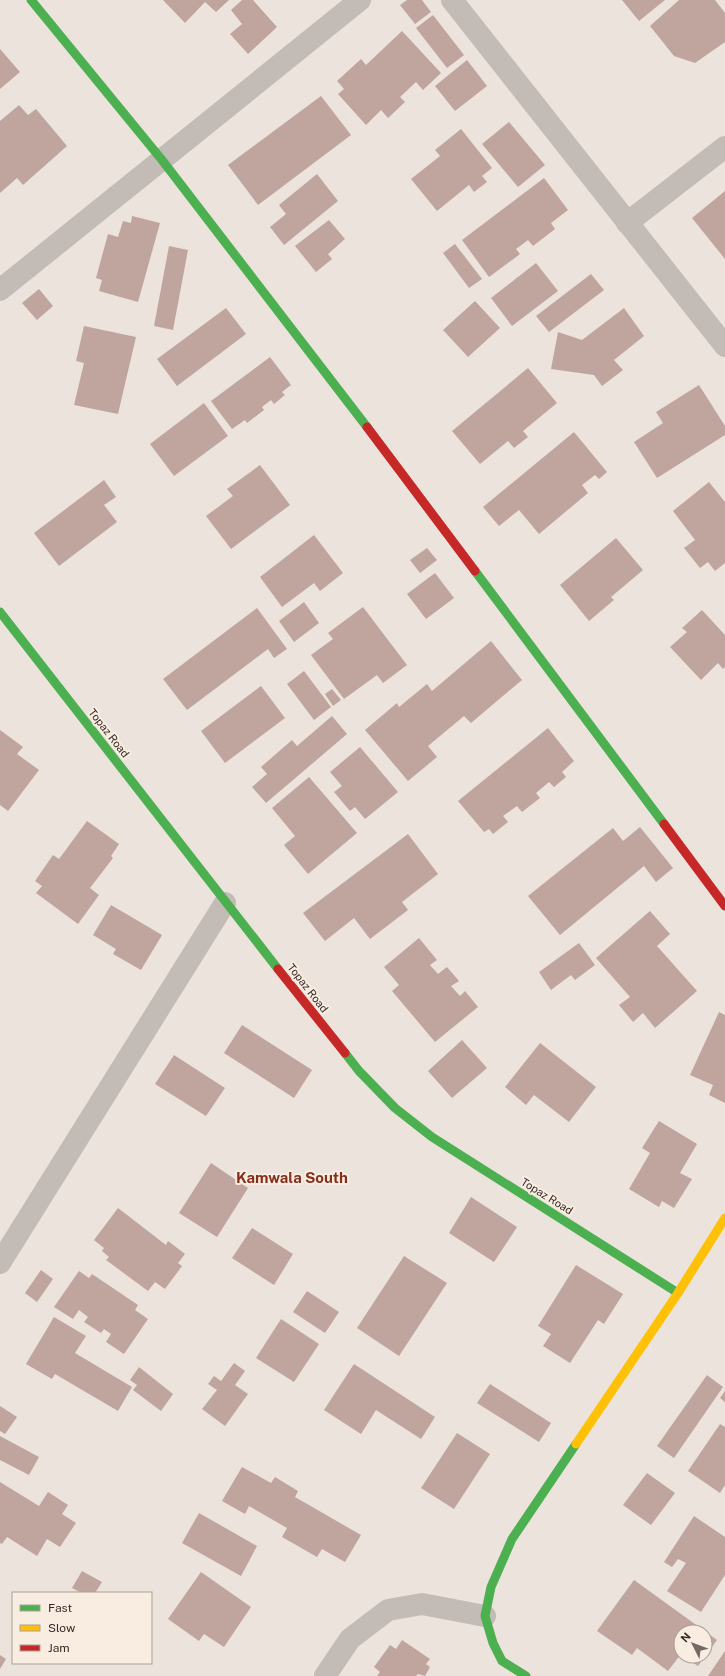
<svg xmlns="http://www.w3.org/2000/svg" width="725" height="1676" font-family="'Public Sans',sans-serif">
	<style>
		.building { fill: #bfa59d }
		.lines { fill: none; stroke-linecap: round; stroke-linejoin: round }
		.street { stroke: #c3bbb6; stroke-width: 22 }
		.fast { stroke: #4caf50; stroke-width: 9 }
		.slow { stroke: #ffc107; stroke-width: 9 }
		.jam { stroke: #c62828; stroke-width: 9 }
		.labels { text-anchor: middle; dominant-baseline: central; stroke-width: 4; stroke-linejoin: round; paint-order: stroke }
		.street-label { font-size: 11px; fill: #342925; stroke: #f9ede2 }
		.district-label { font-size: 15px; font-weight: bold; fill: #842e1c; stroke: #f9ede2 }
	</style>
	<rect width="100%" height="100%" fill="#ebe3dc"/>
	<path class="building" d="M163 0H229L216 12 205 2 185 23Z
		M242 0H253L277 27 248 54 230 34 242 24 231 10Z
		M407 0H422L431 12 415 24 400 5Z
		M622 0H665L639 21Z
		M679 0H715L725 13V42L695 63 674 56 650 26Z
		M433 15 464 55 447 68 416 28Z
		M402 31 441 73 423 90 416 82 400 97 405 102 388 118 381 110 366 125 338 94 344 89 337 81 361 59 366 65Z
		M0 49 20 72 0 89Z
		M467 60 487 86 455 111 435 86Z
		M321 96 351 135 258 205 228 165Z
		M19 105 28 115 36 109 67 146 23 185 17 178 0 193V121Z
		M509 122 545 165 518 187 482 144Z
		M461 129 492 168 482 176 487 182 474 192 469 185 437 211 411 179 440 156 435 150Z
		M317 174 338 201 284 245 270 227 286 214 279 205Z
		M544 178 568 210 551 223 555 229 533 246 528 240 516 249 520 254 489 277 462 240Z
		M725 191V259L692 218Z
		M132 216 160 223 138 302 99 291 102 280 96 278 108 234 118 237 123 221 131 223Z
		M329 220 345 239 328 254 332 259 316 272 295 246Z
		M455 244 482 279 469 288 443 253Z
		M169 246 188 250 173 330 154 326Z
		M536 263 558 291 512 326 491 298Z
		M591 274 604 290 549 332 536 316Z
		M39 289 53 306 37 320 22 303Z
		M475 301 500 328 468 357 443 330Z
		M226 308 246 334 177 386 157 359Z
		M624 308 644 336 614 360 623 370 602 386 594 375 551 369 558 332 582 340Z
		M84 326 136 337 118 414 74 405 84 363 76 361Z
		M270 357 291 385 282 392 285 395 274 404 271 400 262 407 264 410 247 423 245 420 232 429 211 401Z
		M528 368 557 403 523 431 528 437 514 448 508 441 480 464 452 431Z
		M699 385 725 426V435L657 478 634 442 663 423 656 412Z
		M204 403 228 436 174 476 150 444Z
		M574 432 607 472 599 479 595 475 582 485 588 493 539 534 519 510 499 526 483 507Z
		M260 465 290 505 231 549 206 516 233 496 227 489Z
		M104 480 116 497 104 505 117 522 59 566 34 533Z
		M709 482 725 502V563L715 571 708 562 700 568 684 548 695 540 673 511Z
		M314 535 343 573 320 591 314 583 282 607 260 577Z
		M616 538 643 570 611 597 614 600 589 621 560 585Z
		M427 548 437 560 420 573 410 560Z
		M435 573 454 598 426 619 407 594Z
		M304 602 319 623 294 642 279 621Z
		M363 607 407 665 383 683 377 675 344 699 311 655 333 639 328 633Z
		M257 608 287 649 274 658 268 649 187 710 163 679Z
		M702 610 725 635V667L723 669 718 663 701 680 670 647 687 632 682 628Z
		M491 641 522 680 471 723 464 716 428 746 437 757 408 781 365 730 397 703 399 707 427 684 432 691Z
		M304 671 331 707 314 720 287 684Z
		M261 686 285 718 225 763 201 731Z
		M332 689 341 700 333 706 325 694Z
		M332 716 347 734 266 803 252 787 267 774 261 767 292 740 297 746Z
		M548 728 574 761 562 772 566 777 554 787 549 782 536 793 540 798 522 812 517 806 503 816 508 822 493 834 489 829 484 832 458 801Z
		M0 730 23 747 17 754 39 770 8 811 0 805Z
		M360 747 398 792 365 819 355 807 350 811 334 792 342 786 330 772Z
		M309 777 357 833 308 874 284 845 295 836 272 808Z
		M87 821 119 844 111 856 113 858 90 888 99 895 78 924 36 893 42 886 35 881 53 855 59 859Z
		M640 827 673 868 656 882 644 866 560 935 528 896 613 828 623 841Z
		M408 834 438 874 402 902 408 910 370 939 354 918 325 941 303 913Z
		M111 905 162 935 141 970 113 954 116 949 93 935Z
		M650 911 670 934 657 946 697 991 655 1028 643 1013 633 1022 619 1005 630 997 596 958Z
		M419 938 437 960 430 965 438 974 447 967 459 981 451 986 460 996 465 991 478 1007 435 1042 392 991 399 985 384 967Z
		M579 943 595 965 575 980 571 975 551 990 539 972Z
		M719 1012 725 1015V1103L709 1095 713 1085 690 1075Z
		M242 1025 312 1070 294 1098 224 1053Z
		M462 1040 487 1068 452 1098 428 1071Z
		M540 1043 596 1087 569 1122 534 1095 526 1105 505 1087Z
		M174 1055 225 1088 206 1116 155 1084Z
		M659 1121 697 1144 680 1173 692 1179 674 1208 662 1201 659 1207 629 1189 650 1153 642 1148Z
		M211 1163 248 1188 217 1237 179 1213Z
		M471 1197 517 1227 494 1262 449 1233Z
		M118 1208 166 1245 168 1241 185 1254 178 1263 182 1266 165 1289 155 1282 148 1291 106 1260 109 1257 102 1251 104 1248 94 1240Z
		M252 1228 293 1254 274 1285 232 1258Z
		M404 1256 447 1283 399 1356 357 1328Z
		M576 1265 623 1294 604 1324 598 1320 570 1363 543 1346 551 1334 538 1326Z
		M41 1270 53 1279 37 1302 25 1293Z
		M79 1271 89 1278 92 1274 138 1305 135 1310 148 1319 124 1354 106 1342 111 1334 104 1329 101 1333 84 1322 88 1317 79 1310 73 1319 54 1307Z
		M307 1291 339 1312 325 1333 293 1312Z
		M54 1317 86 1336 75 1353 132 1387 118 1411 55 1374 52 1379 26 1364Z
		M281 1319 319 1344 294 1382 256 1358Z
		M234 1363 245 1371 235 1385 248 1394 225 1426 202 1409 217 1390 208 1384 214 1376 221 1381Z
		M354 1364 435 1417 421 1439 376 1410 361 1434 324 1410Z
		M139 1367 173 1394 161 1411 133 1390 137 1385 130 1380Z
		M707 1375 723 1387 674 1458 657 1446Z
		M490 1384 551 1423 539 1442 477 1403Z
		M725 1391V1402L720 1398Z
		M0 1406 17 1417 5 1434 0 1431Z
		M720 1424 725 1427V1485L720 1493 688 1471Z
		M457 1433 490 1454 454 1509 421 1488Z
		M0 1436 39 1457 29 1475 0 1460Z
		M242 1467 271 1483 275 1477 298 1491 295 1497 361 1535 345 1562 322 1549 317 1557 282 1537 287 1528 249 1506 245 1514 222 1501Z
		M647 1473 675 1493 651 1525 623 1505Z
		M0 1482 39 1506 48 1492 68 1505 62 1514 76 1523 60 1547 47 1539 37 1556 7 1537 2 1544 0 1543Z
		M199 1513 257 1546 241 1576 182 1543Z
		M694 1516 725 1537V1575L701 1612 667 1591 686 1563 678 1559 672 1567 664 1562Z
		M82 1571 102 1582 95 1593H82L72 1588Z
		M201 1572 251 1607 224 1647 204 1634 199 1641 168 1619Z
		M634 1580 717 1640 698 1666 683 1656H705V1632H681V1654L668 1671 637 1648 632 1655 597 1631Z
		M402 1640 430 1659 426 1664 430 1667 425 1676 418 1674 416 1676H377L380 1672 374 1667 390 1645 396 1649Z
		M725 1651V1676H708Z
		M0 1655 6 1659 0 1669Z"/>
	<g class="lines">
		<path class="street" d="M452 0 725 346
			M627 223 725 147
			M0 290 360 0
			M0 1263 225 903
			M325 1676 350 1639 388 1610 422 1604 485 1616"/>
		<path class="fast" d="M31 0 162 160 367 427
			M475 571 664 824
			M0 612 278 969
			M345 1053 359 1071 395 1108 432 1137 678 1293
			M526 1676 502 1661 493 1643 485 1616 491 1587 512 1539 576 1444"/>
		<path class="slow" d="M576 1444 678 1293 725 1218"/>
		<path class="jam" d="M367 427 475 571
			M664 824 725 906
			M278 969 345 1053"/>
	</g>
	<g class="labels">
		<g class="street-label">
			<text transform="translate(109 733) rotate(52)">Topaz Road</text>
			<text transform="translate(308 988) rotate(52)">Topaz Road</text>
			<text transform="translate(547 1196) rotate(32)">Topaz Road</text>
		</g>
		<g class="district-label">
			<text x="292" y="1177">Kamwala South</text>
		</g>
	</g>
	<rect x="12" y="1592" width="140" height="72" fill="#f9ede2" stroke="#aa9f96"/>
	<rect x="20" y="1605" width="20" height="6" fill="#4caf50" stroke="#aa9f96"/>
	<text x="48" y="1612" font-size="12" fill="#342925">Fast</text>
	<rect x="20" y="1625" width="20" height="6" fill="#ffc107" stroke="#aa9f96"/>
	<text x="48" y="1632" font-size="12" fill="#342925">Slow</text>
	<rect x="20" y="1645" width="20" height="6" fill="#c62828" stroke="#aa9f96"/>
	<text x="48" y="1652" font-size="12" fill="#342925">Jam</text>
	<g transform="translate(693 1644) rotate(312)"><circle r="19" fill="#f9ede2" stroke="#aa9f96"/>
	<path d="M0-3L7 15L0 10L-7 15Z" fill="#746a65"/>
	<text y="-6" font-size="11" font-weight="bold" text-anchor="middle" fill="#342925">N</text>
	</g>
</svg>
